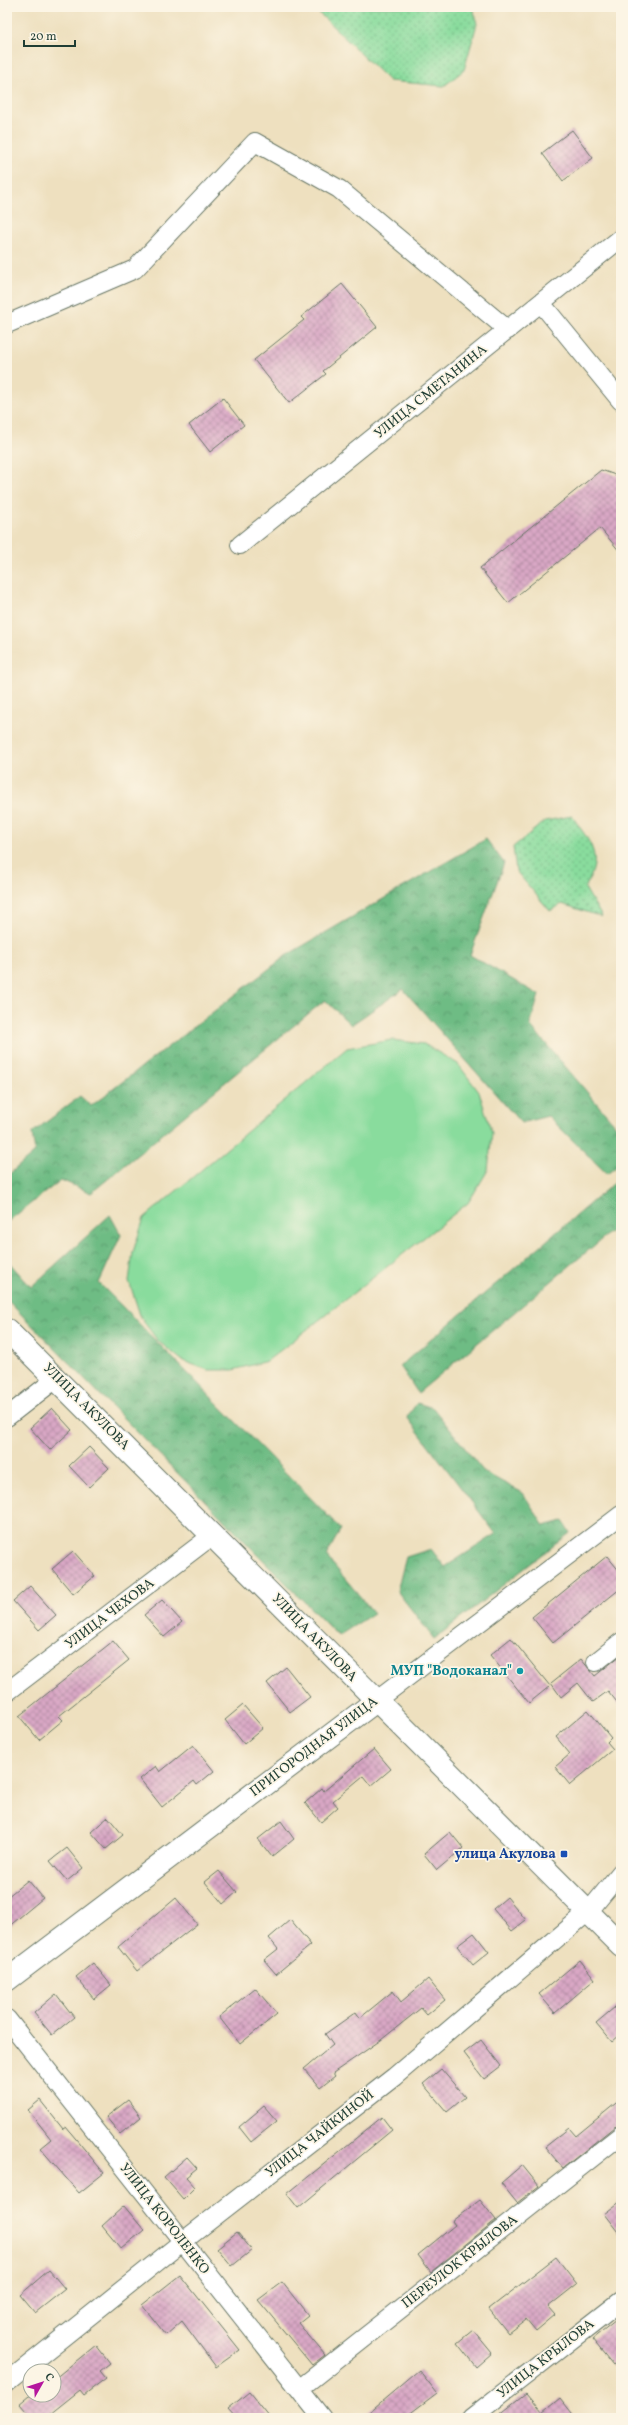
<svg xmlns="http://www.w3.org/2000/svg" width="628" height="2425" font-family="Vollkorn,serif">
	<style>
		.grass { fill: url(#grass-dots); stroke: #548c68 }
		.forest { fill: url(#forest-crowns); stroke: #467c5c }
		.park { fill: #89dc9d; stroke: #548c68 }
		.building { fill: url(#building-cross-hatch) }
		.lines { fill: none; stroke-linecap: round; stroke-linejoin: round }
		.minor-casing { stroke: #677665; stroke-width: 20 }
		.major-casing { stroke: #677665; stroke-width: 24 }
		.minor { stroke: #fff; stroke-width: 18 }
		.major { stroke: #fff; stroke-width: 22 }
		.culture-dot { fill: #0f9aa8; stroke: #fcf5e5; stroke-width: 1.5 }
		.transit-dot { fill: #1a4fb4; stroke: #fcf5e5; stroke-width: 1.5 }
		.labels { text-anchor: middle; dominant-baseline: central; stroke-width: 3.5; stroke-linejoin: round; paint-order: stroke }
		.street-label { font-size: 14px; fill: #1f3d34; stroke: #fcf5e5 }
		.culture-label { font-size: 14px; font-weight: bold; fill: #0d838f; stroke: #fcf5e5; text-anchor: end }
		.transit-label { font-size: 14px; font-weight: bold; fill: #164399; stroke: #fcf5e5; text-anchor: end }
	</style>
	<defs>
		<pattern id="grass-dots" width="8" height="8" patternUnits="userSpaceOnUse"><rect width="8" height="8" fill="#89dc9d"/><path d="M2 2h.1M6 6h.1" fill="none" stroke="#6fb481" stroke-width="1.8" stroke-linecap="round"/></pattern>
		<pattern id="forest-crowns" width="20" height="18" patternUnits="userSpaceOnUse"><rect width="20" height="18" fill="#6ebc84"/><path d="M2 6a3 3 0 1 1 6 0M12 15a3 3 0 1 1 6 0" fill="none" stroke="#5a9a6d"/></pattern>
		<pattern id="building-cross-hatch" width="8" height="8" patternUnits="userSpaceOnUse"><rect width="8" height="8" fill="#d9a7c5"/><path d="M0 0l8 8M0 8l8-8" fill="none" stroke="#af89a1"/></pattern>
	</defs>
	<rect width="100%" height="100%" fill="#fcf5e5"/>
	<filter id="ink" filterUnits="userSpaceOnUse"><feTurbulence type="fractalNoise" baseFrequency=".025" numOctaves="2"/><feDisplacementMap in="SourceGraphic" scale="8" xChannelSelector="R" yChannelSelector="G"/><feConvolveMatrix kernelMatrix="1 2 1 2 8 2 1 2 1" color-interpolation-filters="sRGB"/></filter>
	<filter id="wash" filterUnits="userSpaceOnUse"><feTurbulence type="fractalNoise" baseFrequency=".012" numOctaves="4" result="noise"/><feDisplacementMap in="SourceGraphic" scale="16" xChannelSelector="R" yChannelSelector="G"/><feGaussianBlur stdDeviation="0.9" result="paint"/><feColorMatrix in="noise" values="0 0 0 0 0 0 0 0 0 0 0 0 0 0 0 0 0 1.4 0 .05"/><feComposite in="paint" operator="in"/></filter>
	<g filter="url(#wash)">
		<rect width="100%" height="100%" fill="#eee0bf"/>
		<path class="grass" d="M313 7H473L477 24 464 70 444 86 389 81Z
			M572 816C591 844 604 855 585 888L602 917 562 904 550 911 516 871 513 847 545 821Z"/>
		<path class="forest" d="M486 839 504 863 470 955 539 995 530 1025 621 1132V1163L607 1174 548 1116 521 1123 403 989 351 1025 325 1000 91 1193 61 1180 7 1222V1176L35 1152 32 1133 80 1096 91 1106 287 955Z
			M621 1177V1223L418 1393 400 1366Z
			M110 1215 121 1235 99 1283 341 1529 326 1556 374 1613 338 1636 7 1300V1260L31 1287Z
			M417 1403 433 1408 484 1472 523 1493 544 1526 563 1521 570 1533 434 1639 397 1591 406 1557 431 1549 445 1567 496 1534 407 1417Z"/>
		<path class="park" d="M392 1040 424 1044 458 1064 479 1092 492 1133 488 1170 468 1203 267 1361 233 1370H208L183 1361 158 1341 141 1318 129 1281 133 1252 144 1218 347 1048Z"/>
		<g id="blocks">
			<path class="building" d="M572 130 593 158 563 181 542 153Z
				M342 284 377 327 323 371 326 374 289 403 254 360 304 320 301 317Z
				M223 398 244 425 210 452 189 425Z
				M601 470 621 477V553L600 528 508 603 480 568Z
				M52 1408 72 1430 50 1450 30 1428Z
				M89 1447 109 1468 89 1487 69 1466Z
				M73 1551 95 1576 73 1594 52 1569Z
				M607 1556 621 1573V1588L553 1643 532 1617Z
				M30 1586 56 1615 39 1630 13 1601Z
				M162 1600 182 1622 164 1637 144 1615Z
				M511 1638 550 1686 529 1703 490 1655Z
				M113 1641 129 1660 59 1716 63 1720 39 1740 19 1716Z
				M621 1655V1707L608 1691 593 1702 578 1683 561 1697 551 1683 581 1659 595 1676Z
				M286 1667 310 1697 290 1712 267 1683Z
				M243 1705 263 1728 244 1744 225 1720Z
				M588 1710 611 1738 607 1742 613 1749 570 1785 555 1767 570 1754 556 1737Z
				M193 1745 214 1771 197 1785 194 1781 162 1807 140 1779 156 1766 160 1772Z
				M374 1749 391 1769 371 1786 363 1776 333 1801 338 1807 321 1822 305 1803 322 1788 324 1791Z
				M108 1817 123 1835 106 1849 91 1832Z
				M281 1821 294 1839 272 1857 258 1839Z
				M450 1832 463 1848 437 1870 424 1854Z
				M67 1848 83 1868 67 1881 50 1861Z
				M219 1871 237 1892 223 1904 205 1882Z
				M28 1880 43 1898 7 1928V1897Z
				M507 1897 526 1920 512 1931 493 1909Z
				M176 1898 197 1924 137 1971 118 1947Z
				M290 1920 311 1945 276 1974 264 1960 278 1949 269 1938Z
				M474 1933 489 1952 473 1965 457 1946Z
				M580 1960 595 1979 555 2013 539 1994Z
				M93 1963 111 1985 94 1999 76 1977Z
				M428 1979 445 2000 427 2015 421 2008 381 2040 333 2073 335 2076 320 2088 304 2069 333 2045 325 2034 356 2012 360 2018 393 1991 401 2002Z
				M255 1988 277 2014 240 2044 219 2017Z
				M56 1994 74 2017 52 2035 34 2013Z
				M621 2002V2034L612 2042 596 2023Z
				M481 2040 501 2066 484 2079 464 2053Z
				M441 2069 465 2097 447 2112 423 2084Z
				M621 2099V2125L614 2127 563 2168 545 2147 569 2128 576 2136Z
				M40 2100 63 2129 66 2127 104 2173 79 2193 40 2148 51 2139 28 2110Z
				M128 2100 141 2117 120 2134 106 2117Z
				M264 2106 277 2121 251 2142 239 2127Z
				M382 2117 392 2130 298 2208 287 2194Z
				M187 2157 197 2168 186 2177 195 2187 183 2199 164 2177Z
				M522 2165 539 2186 517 2203 501 2183Z
				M480 2200 496 2220 431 2272 418 2255 455 2225 452 2221Z
				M621 2201V2236L604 2214Z
				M124 2206 144 2230 121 2249 102 2226Z
				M237 2232 252 2250 232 2266 217 2248Z
				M556 2257 577 2284 548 2307 555 2315 536 2331 526 2319 508 2333 489 2309Z
				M49 2270 65 2289 35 2313 20 2295Z
				M180 2275 240 2350 216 2367 182 2321 166 2335 142 2305Z
				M282 2282 308 2315 298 2323 325 2355 312 2365 258 2300Z
				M621 2316V2359L613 2365 592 2339Z
				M473 2330 492 2353 476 2367 457 2343Z
				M96 2345 110 2363 100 2371 106 2378 84 2395 80 2390 45 2418H31L19 2404 30 2395H54V2379Z
				M419 2370 437 2393 404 2418H362Z
				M249 2392 270 2418H236L228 2409Z
				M526 2394 542 2413 560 2398 576 2418H495Z"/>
		</g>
	</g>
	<g filter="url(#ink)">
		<use href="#blocks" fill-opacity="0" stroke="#677665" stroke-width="1"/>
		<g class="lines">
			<defs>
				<path id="minor" d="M541 303 621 401
					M7 324 135 269 255 142 339 189 508 330
					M240 545 621 238
					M7 1417 57 1378
					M596 1662 621 1642
					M7 1692 213 1535
					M376 1701 621 1515
					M7 2019 322 2418
					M7 2382 182 2242 394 2077 589 1911 621 1872
					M299 2389 621 2135
					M471 2418 621 2301"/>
				<path id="major" d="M7 1330 621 1945
					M7 1980 376 1701"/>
			</defs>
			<use href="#minor" class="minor-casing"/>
			<use href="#major" class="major-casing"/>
			<use href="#minor" class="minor"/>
			<use href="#major" class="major"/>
		</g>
	</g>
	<circle class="culture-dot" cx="520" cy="1671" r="4"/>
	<rect class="transit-dot" x="560" y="1850" width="8" height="8" rx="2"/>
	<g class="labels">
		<g class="street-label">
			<text transform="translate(431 392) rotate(-39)">УЛИЦА СМЕТАНИНА</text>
			<text transform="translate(86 1407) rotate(45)">УЛИЦА АКУЛОВА</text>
			<text transform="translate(110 1614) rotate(-37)">УЛИЦА ЧЕХОВА</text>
			<text transform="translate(314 1638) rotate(46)">УЛИЦА АКУЛОВА</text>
			<text transform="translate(314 1747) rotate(-37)">ПРИГОРОДНАЯ УЛИЦА</text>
			<text transform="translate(320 2134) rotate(-38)">УЛИЦА ЧАЙКИНОЙ</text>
			<text transform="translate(164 2219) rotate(52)">УЛИЦА КОРОЛЕНКО</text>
			<text transform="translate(460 2262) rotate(-38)">ПЕРЕУЛОК КРЫЛОВА</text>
			<text transform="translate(546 2359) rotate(-38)">УЛИЦА КРЫЛОВА</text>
		</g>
		<g class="culture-label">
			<text x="512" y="1671">МУП "Водоканал"</text>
		</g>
		<g class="transit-label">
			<text x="556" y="1854">улица Акулова</text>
		</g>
	</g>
	<rect width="628" height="2425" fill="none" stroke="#fcf5e5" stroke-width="24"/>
	<g transform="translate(42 2383) rotate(51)"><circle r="19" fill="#fcf5e5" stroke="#a4ab9e"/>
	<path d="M0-3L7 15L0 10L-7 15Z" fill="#b5179e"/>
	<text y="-6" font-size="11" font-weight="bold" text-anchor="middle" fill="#1f3d34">С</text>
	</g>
	<path d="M24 40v6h51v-6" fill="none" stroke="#1f3d34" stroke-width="2"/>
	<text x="30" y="40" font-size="12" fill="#1f3d34" stroke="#fcf5e5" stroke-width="3" paint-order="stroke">20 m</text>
</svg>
